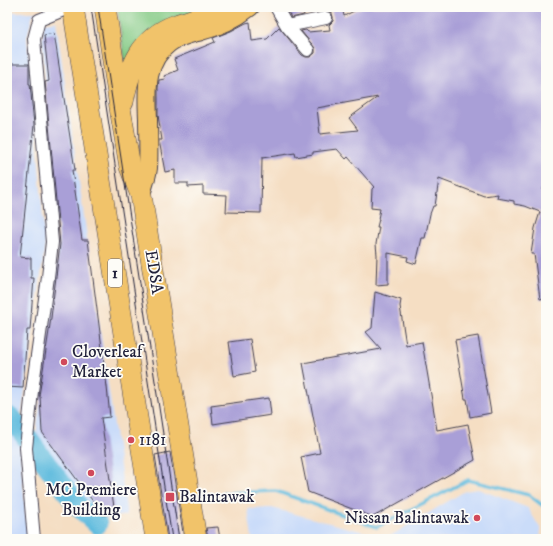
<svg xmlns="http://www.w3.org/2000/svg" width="553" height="546" font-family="'IM FELL DW Pica',serif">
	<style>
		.built { fill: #cadcf9 }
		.green { fill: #84ca85; stroke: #537660 }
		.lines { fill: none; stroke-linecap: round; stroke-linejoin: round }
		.stream { stroke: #60bcde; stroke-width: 3.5 }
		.river { stroke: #60bcde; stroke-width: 21 }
		.building { fill: #a99fd7; fill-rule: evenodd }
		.street-casing { stroke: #423e4f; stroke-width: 14 }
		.primary-casing { stroke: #423e4f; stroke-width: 20 }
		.highway-casing { stroke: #423e4f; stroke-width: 22 }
		.street { stroke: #fff; stroke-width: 12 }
		.primary { stroke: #f1c36a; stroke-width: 18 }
		.highway { stroke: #f1c36a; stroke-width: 21 }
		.tram { stroke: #22223b; stroke-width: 1 }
		.poi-dot { fill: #d1495b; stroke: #fdfcf7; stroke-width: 1.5 }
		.labels { text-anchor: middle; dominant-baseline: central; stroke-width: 3.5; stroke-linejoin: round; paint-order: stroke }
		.shield { fill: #fdfcf7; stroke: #646373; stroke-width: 1 }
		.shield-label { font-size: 16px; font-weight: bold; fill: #22223b }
		.street-label { font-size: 17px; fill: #22223b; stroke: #fdfcf7 }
		.poi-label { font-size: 17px; fill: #22223b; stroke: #fdfcf7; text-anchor: start }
	</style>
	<rect width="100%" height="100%" fill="#fdfcf7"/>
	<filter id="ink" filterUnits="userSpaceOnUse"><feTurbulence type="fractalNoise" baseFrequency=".025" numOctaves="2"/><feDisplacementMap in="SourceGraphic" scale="8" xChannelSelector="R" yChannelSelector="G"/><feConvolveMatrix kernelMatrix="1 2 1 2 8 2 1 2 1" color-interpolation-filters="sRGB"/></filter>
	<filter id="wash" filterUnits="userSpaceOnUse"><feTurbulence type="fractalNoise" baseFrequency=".012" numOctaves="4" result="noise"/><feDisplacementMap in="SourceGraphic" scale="16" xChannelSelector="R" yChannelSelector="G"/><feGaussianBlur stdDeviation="0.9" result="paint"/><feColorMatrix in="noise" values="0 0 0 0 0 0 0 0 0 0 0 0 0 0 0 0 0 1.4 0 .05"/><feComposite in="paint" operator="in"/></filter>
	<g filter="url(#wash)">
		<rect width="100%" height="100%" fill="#f5dec3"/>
		<path class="built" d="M7 12H39L33 14 27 38 36 125 45 246 22 412 7 416Z
			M56 21 127 515 95 520 36 435 59 244 42 40 44 23Z
			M7 430 19 435 28 539H7Z
			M478 489 528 508 540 528 541 539H252L248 509 272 508 387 538 465 491Z"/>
		<path class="green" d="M117 7H163L168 8 207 7 126 69Z"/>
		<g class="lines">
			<path class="stream" d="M224 493 276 491 377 527 468 480 529 495 546 508"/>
			<path class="river" d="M7 416 14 421 78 506 97 524"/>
		</g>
		<g id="blocks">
			<path class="building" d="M286 7H302L304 15 291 18Z
				M330 7H342L344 16 362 7H546V168L543 190H546V298L540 299 534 254H531L535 228 540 212 525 206 514 204V201L497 198 498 194 484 196 439 179 435 206H433L430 214 425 238H422L416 264 407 261 408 257 388 253V284L376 285 377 255 376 244 379 227H377L379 219H378L380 209 371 208 372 189 374 187 348 157 346 159 337 149 313 152V154L296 157 295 153 262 158 261 213 226 212 227 195 203 194V186L188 187V183H175V170L165 172 159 140H162L158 115V88L159 80 165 79 164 76 178 70 174 59 215 42 213 38 231 31 246 23 250 22 252 41 267 39 279 27 302 55 306 57H310L315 53V48L301 31 306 30 308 32 330 30 329 25 333 21V17ZM378 97 349 118 358 130 320 134 317 108Z
				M54 33 75 170H72L82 240H88L107 387 110 417 101 418 115 514 103 515 42 432 40 396H39L51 318 60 244 45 82 49 81 44 35Z
				M7 64H29V84H30L34 125 20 257 31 258V278H34L30 330H27L23 388 7 387Z
				M375 292 401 300 400 306 406 345 422 342 437 430 468 424 475 460 373 517 308 492 301 457 320 453 303 363 381 349 366 332 372 328Z
				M478 336 491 413 470 417 467 399H465L455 340Z
				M250 339 255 372 234 376 229 342Z
				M269 398 271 415 213 424 211 406Z
				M170 452 184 539H168L155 455Z
				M218 527 220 539H208L206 528Z"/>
		</g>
	</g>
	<g filter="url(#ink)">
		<use href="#blocks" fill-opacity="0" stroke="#423e4f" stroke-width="1"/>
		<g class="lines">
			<defs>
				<path id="street" d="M276 7 287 26 308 50
					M287 26 326 18
					M34 539 26 448 32 391 48 277 52 242 34 39 39 20 71 7"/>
				<path id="primary" d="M141 195C143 186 147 177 148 168 149 152 148 135 148 119 147 91 144 62 169 43 178 36 190 34 201 31 218 27 236 18 250 7"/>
				<path id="highway" d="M73 7 156 539
					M105 7 121 114 130 167 141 195 196 539
					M123 102C130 67 140 38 176 25 193 19 210 15 226 7"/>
			</defs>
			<use href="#street" class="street-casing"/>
			<use href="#primary" class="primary-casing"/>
			<use href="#highway" class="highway-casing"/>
			<use href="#street" class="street"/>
			<use href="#primary" class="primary"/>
			<use href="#highway" class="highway"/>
			<path class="tram" d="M91 7 172 539
				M98 7 179 539"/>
		</g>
	</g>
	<g class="poi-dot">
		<circle cx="64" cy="362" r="4"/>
		<circle cx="131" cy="440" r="4"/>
		<circle cx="91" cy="473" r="4"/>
		<rect x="165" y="492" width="10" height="10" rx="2"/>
		<circle cx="477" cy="518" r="4"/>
	</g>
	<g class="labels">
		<rect class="shield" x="108" y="259" width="14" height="28" rx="3"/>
		<g class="shield-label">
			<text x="115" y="273">1</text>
		</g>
		<g class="street-label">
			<text transform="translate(154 272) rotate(81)">EDSA</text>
		</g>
		<g class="poi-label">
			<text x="72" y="352">Cloverleaf<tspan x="72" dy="20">Market</tspan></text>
			<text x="139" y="440">1181</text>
			<text x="91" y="490" text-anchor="middle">MC Premiere<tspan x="91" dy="20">Building</tspan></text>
			<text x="179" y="497">Balintawak</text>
			<text x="469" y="518" text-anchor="end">Nissan Balintawak</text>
		</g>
	</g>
	<rect width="553" height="546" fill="none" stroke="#fdfcf7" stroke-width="24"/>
</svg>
